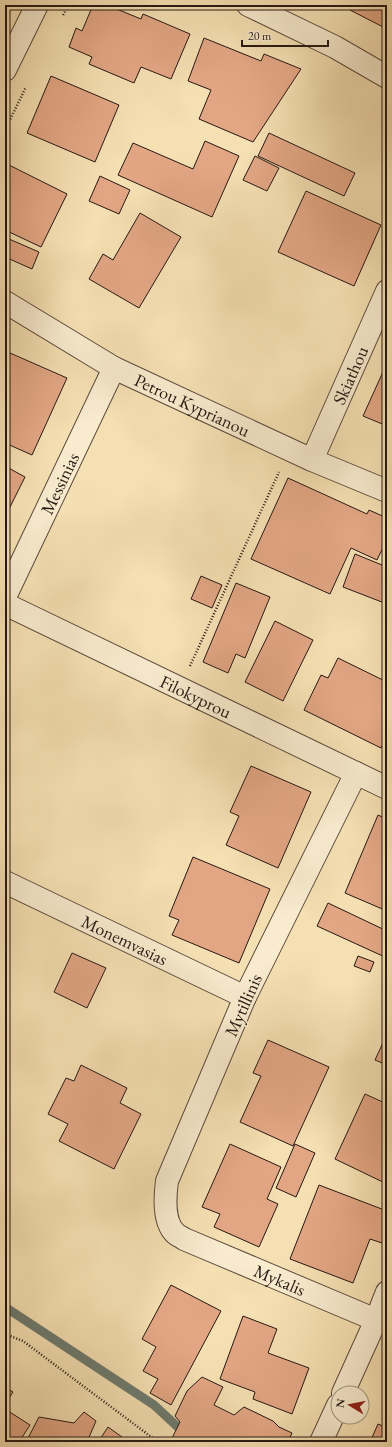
<svg xmlns="http://www.w3.org/2000/svg" width="392" height="1447" font-family="'EB Garamond',serif">
	<style>
		.lines { fill: none; stroke-linecap: round; stroke-linejoin: round }
		.stream { stroke: #6d7b6f; stroke-width: 9 }
		.building { fill: #e2a684; stroke: #261813 }
		.minor-casing { stroke: #5a4a3b; stroke-width: 24 }
		.tertiary-casing { stroke: #5a4a3b; stroke-width: 24 }
		.path { stroke: #261813; stroke-width: 2.5; stroke-dasharray: 1 2; stroke-linecap: butt }
		.minor { stroke: #f8ebce; stroke-width: 22 }
		.tertiary { stroke: #f8ebce; stroke-width: 22 }
		.labels { text-anchor: middle; dominant-baseline: central; stroke-width: 3.5; stroke-linejoin: round; paint-order: stroke }
		.street-label { font-size: 18px; fill: #261813; stroke: #f8ebce }
	</style>
	<rect width="100%" height="100%" fill="#f5e0b3"/>
	<filter id="stains"><feTurbulence type="fractalNoise" baseFrequency=".005" numOctaves="4"/><feColorMatrix values="0 0 0 0 .2 0 0 0 0 .09 0 0 0 0 .02 0 0 0 .5 -.17"/></filter>
	<radialGradient id="worn" r=".72"><stop offset=".6" stop-color="#630" stop-opacity="0"/><stop offset="1" stop-color="#630" stop-opacity=".3"/></radialGradient>
	<g class="lines">
		<path class="stream" d="M5 1307 154 1405 194 1442"/>
	</g>
	<path class="building" d="M93 5H107L141 19 143 14 190 34 171 79 141 67 134 83 89 64 92 57 69 47 76 28 82 31Z
		M353 5H387V24L385 28 350 10Z
		M204 38 261 61 264 54 301 69 253 142 199 119 211 90 188 81Z
		M51 76 119 105 95 162 27 133Z
		M269 133 355 173 344 196 258 156Z
		M205 141 239 156 212 217 118 175 133 143 193 169Z
		M255 156 279 168 267 191 243 180Z
		M9 165 67 194 41 247 5 230V172Z
		M100 176 130 190 119 214 89 201Z
		M306 191 381 225 354 286 278 252Z
		M140 213 181 237 139 308 89 279 103 254 113 260Z
		M9 239 39 252 32 269 5 257V248Z
		M10 353 67 378 32 455 5 443V364Z
		M387 363V426L363 416Z
		M5 466 25 477 6 515H5Z
		M288 478 367 514 369 510 387 518V539L377 560 351 548 330 594 251 559Z
		M387 550V604L343 587 355 554 382 565Z
		M201 576 222 585 212 608 191 599Z
		M236 583 270 597 245 658 236 654 228 673 203 662Z
		M275 621 313 640 283 701 245 682Z
		M338 658 387 682V735L381 748 304 710 321 675 328 678Z
		M251 766 311 792 278 868 226 845 239 816 230 812Z
		M378 815 387 819V911L345 893Z
		M193 857 270 889 239 963 172 935 179 920 169 916Z
		M328 903 387 931V958L317 926Z
		M72 953 106 968 87 1008 54 992Z
		M358 956 374 962 370 972 354 966Z
		M387 1034V1065L375 1060Z
		M268 1040 329 1067 293 1146 240 1122 261 1076 253 1073Z
		M81 1065 127 1088 120 1103 141 1114 114 1169 59 1141 68 1124 48 1114 66 1078 74 1081Z
		M365 1094 387 1104V1184L335 1159Z
		M230 1144 281 1167 267 1199 278 1204 259 1247 214 1227 220 1214 202 1207Z
		M295 1144 315 1153 296 1197 276 1188Z
		M319 1185 387 1211V1229L382 1243 370 1239 353 1283 290 1259Z
		M171 1285 221 1311 171 1405 150 1393 158 1379 143 1371 156 1347 142 1339Z
		M243 1316 277 1329 268 1353 309 1368 292 1414 253 1399 255 1392 220 1379Z
		M202 1377 223 1387 214 1405 234 1415 244 1407 273 1421 279 1427 292 1433 288 1442H175L171 1440 180 1422 175 1416 187 1391Z
		M5 1387 13 1392 5 1404Z
		M5 1409 30 1425 19 1442H5Z
		M84 1412 96 1421 87 1442H26L39 1417 74 1423Z
		M378 1424 387 1428V1442H370Z
		M108 1427 129 1442H98Z"/>
	<g class="lines">
		<defs>
			<g id="minor">
				<path id="s1" d="M5 302 114 368 312 460 387 491"/>
				<path id="s2" d="M312 460 387 291"/>
				<path id="s3" d="M5 597 114 368"/>
				<path id="s4" d="M5 604 387 788"/>
				<path id="s5" d="M356 773 245 997 167 1181C165 1196 163 1223 176 1234 178 1236 182 1237 184 1239L376 1320"/>
				<path id="s6" d="M5 882 245 997"/>
				<path d="M343 1393 376 1320 387 1292"/>
				<path d="M321 1442 338 1405"/>
			</g>
			<path id="tertiary" d="M248 5 335 47 387 77
				M5 70 37 5"/>
		</defs>
		<use href="#minor" class="minor-casing"/>
		<use href="#tertiary" class="tertiary-casing"/>
		<path class="path" d="M63 15 69 5
			M5 130 26 87
			M190 666 279 472
			M5 1334 23 1341 158 1442"/>
		<use href="#minor" class="minor"/>
		<use href="#tertiary" class="tertiary"/>
	</g>
	<g class="labels">
		<g class="street-label">
			<text stroke="none"><textPath href="#s2" startOffset="93">Skiathou</textPath></text>
			<text stroke="none"><textPath href="#s1" startOffset="214">Petrou Kyprianou</textPath></text>
			<text stroke="none"><textPath href="#s3" startOffset="126">Messinias</textPath></text>
			<text stroke="none"><textPath href="#s4" startOffset="212">Filokyprou</textPath></text>
			<text stroke="none"><textPath href="#s6" startOffset="133">Monemvasias</textPath></text>
			<text transform="translate(243 1005) rotate(-66)">Mytillinis</text>
			<text stroke="none"><textPath href="#s5" startOffset="619">Mykalis</textPath></text>
		</g>
	</g>
	<rect width="392" height="1447" fill="none" stroke="#f5e0b3" stroke-width="20"/>
	<rect x="6" y="6" width="380" height="1435" fill="none" stroke="#261813" stroke-width="2"/>
	<rect x="10" y="10" width="372" height="1427" fill="none" stroke="#261813"/>
	<g transform="translate(350 1405) rotate(280)"><circle r="19" fill="#f8ebce" stroke="#a49783"/>
	<path d="M0-3L7 15L0 10L-7 15Z" fill="#8f2418"/>
	<text y="-6" font-size="11" font-weight="bold" text-anchor="middle" fill="#261813">N</text>
	</g>
	<path d="M242 40v6h86v-6" fill="none" stroke="#261813" stroke-width="2"/>
	<text x="248" y="40" font-size="12" fill="#261813" stroke="#f8ebce" stroke-width="3" paint-order="stroke">20 m</text>
	<rect width="100%" height="100%" filter="url(#stains)"/>
	<rect width="100%" height="100%" fill="url(#worn)"/>
</svg>
